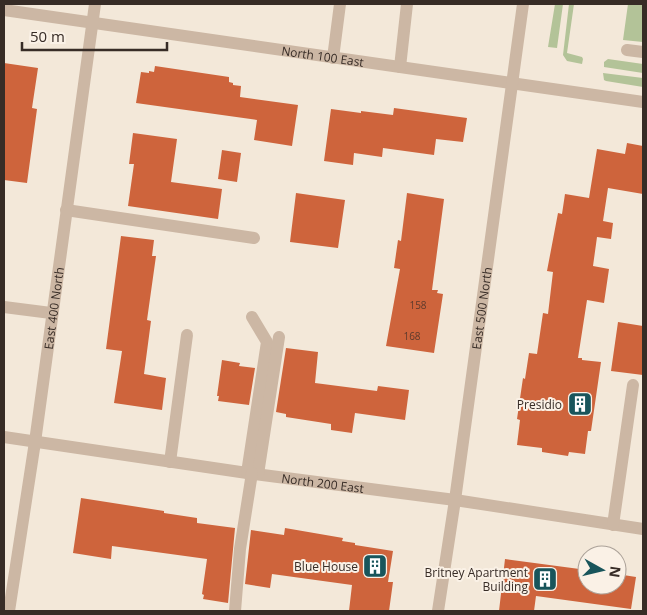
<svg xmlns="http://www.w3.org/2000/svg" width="647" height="615" font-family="'Open Sans',sans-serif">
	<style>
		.green { fill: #b3c398 }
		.building { fill: #ce643c }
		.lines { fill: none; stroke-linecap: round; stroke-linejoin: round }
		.minor { stroke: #ccb7a4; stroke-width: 12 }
		.labels { text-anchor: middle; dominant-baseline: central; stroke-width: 4; stroke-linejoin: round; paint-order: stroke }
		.number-label { font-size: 10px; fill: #5d3a2c }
		.street-label { font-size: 12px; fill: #372c26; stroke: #faf1e6 }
		.poi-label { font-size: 12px; fill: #372c26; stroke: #faf1e6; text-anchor: end }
	</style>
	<rect width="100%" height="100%" fill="#f3e8d9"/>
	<path class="green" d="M555 4H563L557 48 548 47Z
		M569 4H574L567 53 582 57 583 59 582 64 567 61 563 55Z
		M628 4H643V42L623 40Z
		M608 59 643 64V73L604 67V62Z
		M603 73 643 78V87L606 81 604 80Z"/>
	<path class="building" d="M4 63 38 68 32 108 37 109 27 183 4 180Z
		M155 66 229 77V82L233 83V85L241 86 240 97 298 105 292 146 254 140 257 120 136 103 141 72 149 73V71L154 72Z
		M394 108 467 118 463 142 436 139 434 155 383 148 382 157 354 153 353 165 324 161 331 109 361 113V111L393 115Z
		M133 133 177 139 171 182 222 189 218 219 128 206 134 164H129Z
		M627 143 643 146V194L608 188 603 221 613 223 611 239 597 237 593 266 609 269 604 303 587 300 578 358H582V360L601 362 591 431H588L585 454 569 452 568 456 542 452V448L517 445 520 420 517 419 523 378 525 379 529 353 537 354 543 313 548 314 553 272 547 271 558 213 562 214 565 194 589 198 597 149 625 154Z
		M222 150 241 153 237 182 218 179Z
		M296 193 345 200 338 248 290 242Z
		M407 193 444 199 432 290H438L437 293 443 294 434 353 386 346 400 269 394 268 398 240 401 241Z
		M121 236 154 240 152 256H156L147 320 151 321 144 374 166 378 162 410 114 403 122 351 106 349Z
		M618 322 643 326V375L611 371Z
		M286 348 318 352 315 383 377 391 378 386 409 390 405 420 355 413 352 433 331 430V424L286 417V414L276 412Z
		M222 360 240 363 239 366 255 368 249 405 218 401 219 396H217Z
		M81 498 164 511V513L197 518V523L235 528 228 603 203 599 204 595 202 594 207 559 112 546 111 559 73 553Z
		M285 528 343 538 342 541 355 543V545L393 551 388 582H393L389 611H349L352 585 272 574 270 588 245 584 251 530 284 535Z
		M505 559 587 570V585H617V574L636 577 631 609 536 596 534 611H499Z"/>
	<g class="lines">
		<g class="minor">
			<path id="s1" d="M4 10 643 102"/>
			<path d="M627 50 643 52"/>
			<path d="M333 58 340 4"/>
			<path d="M400 67 407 4"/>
			<path d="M66 210 254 238"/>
			<path d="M4 307 51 313"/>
			<path id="s2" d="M4 437 247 473 455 500 643 529"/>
			<path d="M170 462 187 335"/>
			<path d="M247 473 267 342 252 317"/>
			<path d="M258 474 279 337"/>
			<path d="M613 525 633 385"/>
			<path id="s3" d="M9 611 35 442 95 4"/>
			<path d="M235 611 240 549 252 473"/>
			<path id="s4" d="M438 611 455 500 523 4"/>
		</g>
	</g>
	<defs>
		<symbol id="building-square" viewBox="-11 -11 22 22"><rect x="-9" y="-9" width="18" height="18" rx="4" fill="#19555b" stroke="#faf1e6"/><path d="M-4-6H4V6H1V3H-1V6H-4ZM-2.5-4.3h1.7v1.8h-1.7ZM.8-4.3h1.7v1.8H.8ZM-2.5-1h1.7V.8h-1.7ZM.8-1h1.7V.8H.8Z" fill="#fff"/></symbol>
	</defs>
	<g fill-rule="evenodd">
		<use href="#building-square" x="566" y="390" width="28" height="28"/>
		<use href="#building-square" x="361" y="552" width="28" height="28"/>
		<use href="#building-square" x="531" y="565" width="28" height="28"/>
	</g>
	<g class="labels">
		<g class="number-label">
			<text x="418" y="305">158</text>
			<text x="412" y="336">168</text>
		</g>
		<g class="street-label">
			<text stroke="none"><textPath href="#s1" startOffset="322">North 100 East</textPath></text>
			<text stroke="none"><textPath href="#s3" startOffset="306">East 400 North</textPath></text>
			<text stroke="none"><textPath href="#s4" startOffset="306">East 500 North</textPath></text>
			<text stroke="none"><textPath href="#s2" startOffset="322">North 200 East</textPath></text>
		</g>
		<g class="poi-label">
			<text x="562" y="404">Presidio</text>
			<text x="358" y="566">Blue House</text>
			<text x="528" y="572">Britney Apartment<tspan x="528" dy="14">Building</tspan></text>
		</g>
	</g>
	<rect width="647" height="615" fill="none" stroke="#372c26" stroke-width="10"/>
	<g transform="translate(602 570) rotate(98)"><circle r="24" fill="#faf1e6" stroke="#aca299"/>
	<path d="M0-4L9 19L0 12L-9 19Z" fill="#19555b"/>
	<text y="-8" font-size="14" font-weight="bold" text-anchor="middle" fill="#372c26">N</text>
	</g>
	<path d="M22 42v8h145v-8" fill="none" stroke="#372c26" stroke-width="2.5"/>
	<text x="30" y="42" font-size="15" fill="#372c26" stroke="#faf1e6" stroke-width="4" paint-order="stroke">50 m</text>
</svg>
